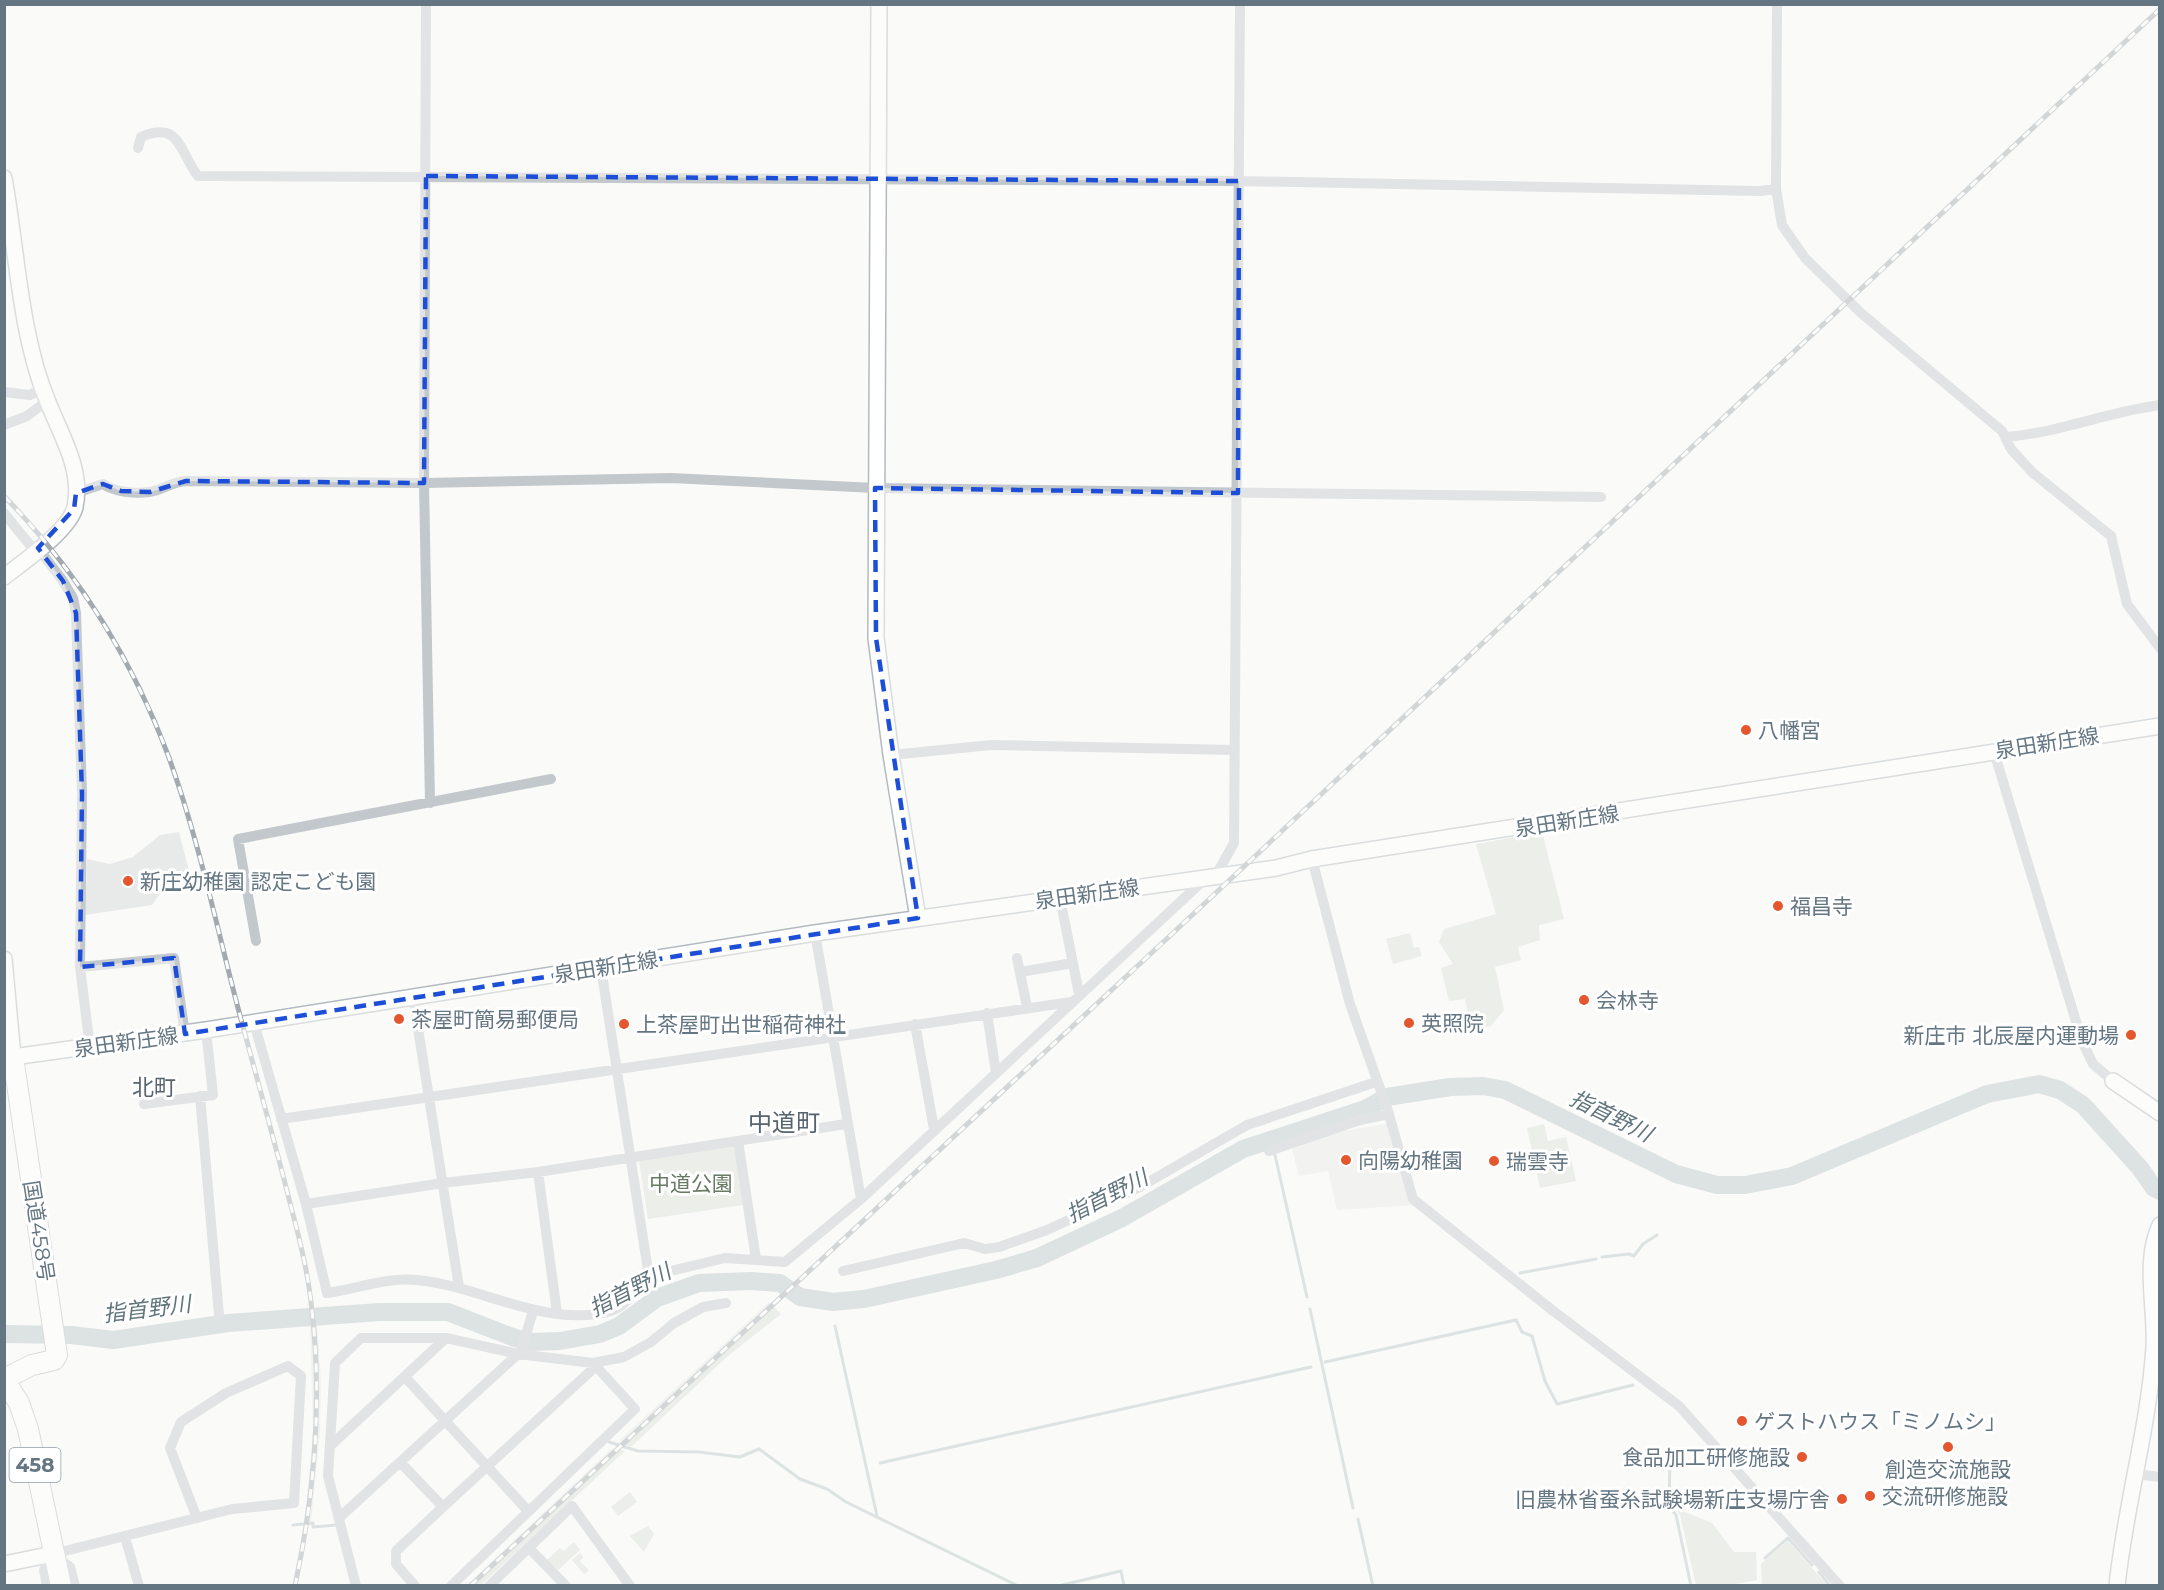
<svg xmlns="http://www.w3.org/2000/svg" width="2164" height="1590" font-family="Montserrat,'Noto Sans JP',sans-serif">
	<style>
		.built { fill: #e8e9e9 }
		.green { fill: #dadfd7 }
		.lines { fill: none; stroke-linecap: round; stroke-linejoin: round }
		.stream { stroke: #bbc7cb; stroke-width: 3 }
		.river { stroke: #bbc7cb; stroke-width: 18 }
		.secondary-casing { stroke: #b3babf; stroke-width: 18 }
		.highway-casing { stroke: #b4b9bd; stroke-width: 22 }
		.street { stroke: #c3c8cc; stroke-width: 10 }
		.secondary { stroke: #fff; stroke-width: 15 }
		.highway { stroke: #fff; stroke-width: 20 }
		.rail-casing { stroke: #a2aab0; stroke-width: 5 }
		.rail { stroke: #fff; stroke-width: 3; stroke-dasharray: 9; stroke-linecap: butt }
		.marked { fill: none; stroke: #1d4ed8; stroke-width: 4.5; stroke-dasharray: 12 8; stroke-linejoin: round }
		.poi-dot { fill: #e4572e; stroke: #fff; stroke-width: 2 }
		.labels { text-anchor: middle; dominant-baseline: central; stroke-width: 6; stroke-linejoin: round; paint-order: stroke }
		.shield { fill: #fff; stroke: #939fa8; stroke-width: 1.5 }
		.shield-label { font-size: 20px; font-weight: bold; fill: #657683 }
		.poi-label { font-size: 21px; fill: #657683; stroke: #fff; text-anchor: start }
		.street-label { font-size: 21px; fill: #657683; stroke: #fff }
		.park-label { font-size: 21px; fill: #687a64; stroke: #fff }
		.neighbourhood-label { font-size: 22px; fill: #57646e; stroke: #fff }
		.water-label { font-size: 22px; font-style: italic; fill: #60757c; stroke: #fff }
		.quarter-label { font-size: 24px; fill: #57646e; stroke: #fff }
	</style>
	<rect width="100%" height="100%" fill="#fafaf8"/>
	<path class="built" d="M179 832 193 886 165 887 152 905 85 915 87 859 110 864 133 857 160 835Z
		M1389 1123 1414 1205 1337 1210 1328 1171 1299 1176 1292 1149 1338 1132Z
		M769 1302 773 1306 624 1445 620 1440Z
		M310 1324H317L321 1380 320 1433 311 1522 305 1521 313 1432Z
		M611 1449 615 1453 473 1585 466 1586Z
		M304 1528 308 1529 297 1585H292Z"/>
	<path class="green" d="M1542 832 1564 919 1539 925 1540 940 1518 947 1521 960 1495 967 1504 1010 1491 1026 1472 1030 1465 999 1449 1001 1441 968 1453 964 1439 942 1444 929 1496 914 1476 844Z
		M1410 933 1414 948 1419 947 1422 956 1393 964 1386 939Z
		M1544 1124 1548 1141 1566 1137 1576 1181 1540 1188 1527 1128Z
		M734 1146 743 1205 648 1219 639 1161Z
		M773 1306 781 1314 729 1355 632 1446 624 1445Z
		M618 1449 625 1451 481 1585 473 1586Z
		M630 1492 637 1502 618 1516 611 1507Z
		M1675 1508 1712 1523 1734 1552H1756L1757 1580 1730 1585H1696L1680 1515Z
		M648 1526 654 1534 644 1552 630 1536Z
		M1788 1541 1827 1585H1762L1761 1564Z
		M574 1542 580 1550 558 1570 547 1560 560 1548 564 1551Z
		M580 1553 583 1557 580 1561 589 1570 584 1574 572 1560Z"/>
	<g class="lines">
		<path class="stream" d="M1275 1155 1307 1297
			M1602 1257 1629 1254 1634 1256 1643 1244 1657 1235
			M1520 1273 1596 1259
			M1310 1309 1353 1508
			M835 1326 877 1516
			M1325 1362 1516 1320 1522 1332 1532 1336 1545 1381 1557 1404 1633 1385
			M609 1442 638 1451 699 1452 740 1457 759 1449 800 1479 827 1489 846 1502 1018 1586
			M1670 1458 1669 1506 1676 1515 1691 1586
			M880 1463 1311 1367
			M1358 1519 1373 1586
			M293 1525 313 1523V1527L336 1525
			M1765 1558 1788 1538 1812 1565
			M1819 1572 1830 1586
			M1058 1586 1121 1571 1124 1586"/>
		<path class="river" d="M4 1334 71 1335 113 1340 228 1323 379 1312H448L515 1338 532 1342 560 1341 600 1334 619 1326 657 1298 699 1283 751 1281 780 1283 800 1297 833 1302 864 1299 996 1270 1037 1258 1122 1218 1243 1149 1365 1109 1387 1097 1450 1087 1483 1086 1505 1090 1676 1174 1717 1185H1745L1792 1176 1987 1094 2039 1084 2060 1090 2083 1105 2140 1168 2154 1188 2160 1191"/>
		<defs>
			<path id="secondary" d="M879 4 876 638 891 755 918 918
				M4 178C17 250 20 336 48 402 61 436 83 469 75 507 70 530 23 562 4 577
				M4 959 13 1057 206 1030 815 933 1276 868 1312 859 2160 726
				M2113 1081 2160 1113
				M4 1564 53 1554
				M2117 1586C2125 1506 2149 1427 2154 1347 2156 1306 2143 1262 2160 1225"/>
			<path id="highway" d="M4 1059 13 1057 57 1355 54 1360 32 1365 4 1379
				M4 1379 19 1403 28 1429 61 1586"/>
		</defs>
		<use href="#secondary" class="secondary-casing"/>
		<use href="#highway" class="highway-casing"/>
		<path class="street" d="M426 4 424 483 430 803
			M1777 4 1776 189 1782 225 1805 258 1861 313 2002 431 2011 449 2033 473 2111 536 2127 604 2160 648
			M138 148 141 137C181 120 179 152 198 176L1239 181 1760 191 1776 189
			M4 392 30 395 43 388
			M4 425 27 416 47 401
			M2005 437C2058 433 2107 412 2160 405
			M76 493 103 484C114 492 135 494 149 492 162 490 172 482 186 481L424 483 671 478 875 488 1601 497
			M4 513 30 545 38 548 63 581 73 598 76 613 82 794 80 967 90 1048
			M1994 752 2082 1041 2093 1064 2113 1081
			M891 755 991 745 1234 750
			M1312 859 1350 1004 1388 1111 1413 1199 1552 1310 1679 1406 1840 1586
			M1215 877 1234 843 1240 4
			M1060 898 1079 994
			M815 933 861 1199
			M256 941 238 839 551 779
			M1017 958 1027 1007
			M80 967 174 958 185 1034
			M601 968 649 1277
			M1020 972 1073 963
			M413 997 459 1287
			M987 1013 996 1073
			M254 1023 306 1204 327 1293C358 1289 385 1277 417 1280 482 1286 545 1329 611 1311 630 1305 639 1281 658 1274L725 1258 785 1262 861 1199 1206 878
			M915 1024 934 1129
			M200 1096 219 1315
			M144 1104 213 1095 206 1030
			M281 1119 1071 1002
			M738 1141 756 1259
			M1269 1151 1360 1120 1389 1114
			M538 1172 557 1313
			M306 1204 443 1183 538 1172 846 1124
			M843 1271 964 1243 985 1249 999 1247 1047 1230 1140 1187 1247 1125 1376 1082
			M520 1355 533 1311
			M405 1377 528 1511
			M330 1446 446 1338
			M401 1463 443 1507 596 1366
			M2135 1474 2160 1477
			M339 1518 518 1354
			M125 1537 139 1586
			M529 1548 566 1586
			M55 1556 70 1567 75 1586
			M47 1586 44 1570 53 1554 232 1509 294 1503 301 1376 288 1366 226 1393 181 1422 170 1448 197 1518
			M356 1586 328 1476 335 1363 361 1338H446L518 1354 593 1363 624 1357 651 1342 674 1323 703 1307 726 1303
			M415 1586 396 1564V1551L443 1507
			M451 1586 635 1409 593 1363
			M489 1586 572 1506 630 1586"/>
		<use href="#secondary" class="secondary"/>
		<use href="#highway" class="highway"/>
		<defs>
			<path id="rail" d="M4 496C76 570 132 659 168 755 198 837 216 924 238 1008 255 1072 273 1135 289 1199 298 1233 307 1267 311 1302 323 1398 315 1492 295 1586
				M470 1586 1173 933 2160 9"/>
		</defs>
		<use href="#rail" class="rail-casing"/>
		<use href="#rail" class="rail"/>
	</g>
	<path d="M0 0H2164V1590H0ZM426 176 1239 181 1238 493 875 488 876 638 918 918 185 1034 174 958 80 967 82 794 76 613 63 581 38 548 74 509 76 493 103 484 121 491 150 492 186 481 424 483Z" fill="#fafaf8" fill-opacity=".55" fill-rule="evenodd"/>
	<path class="marked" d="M426 176 1239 181 1238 493 875 488 876 638 918 918 185 1034 174 958 80 967 82 794 76 613 63 581 38 548 74 509 76 493 103 484 121 491 150 492 186 481 424 483Z"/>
	<g class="poi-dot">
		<circle cx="1746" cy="730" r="6"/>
		<circle cx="128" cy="881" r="6"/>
		<circle cx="1778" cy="906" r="6"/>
		<circle cx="1584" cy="1000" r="6"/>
		<circle cx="399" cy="1019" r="6"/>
		<circle cx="1409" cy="1023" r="6"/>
		<circle cx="624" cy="1024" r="6"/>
		<circle cx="2131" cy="1035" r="6"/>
		<circle cx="1346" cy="1160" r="6"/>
		<circle cx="1494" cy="1161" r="6"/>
		<circle cx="1742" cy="1421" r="6"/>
		<circle cx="1948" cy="1447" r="6"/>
		<circle cx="1802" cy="1457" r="6"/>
		<circle cx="1870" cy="1496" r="6"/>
		<circle cx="1842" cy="1499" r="6"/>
	</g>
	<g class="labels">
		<rect class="shield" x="9.5" y="1448" width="51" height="34" rx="4.5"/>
		<g class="shield-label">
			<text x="35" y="1465">458</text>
		</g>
		<g class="poi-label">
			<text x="1758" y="730">八幡宮</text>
			<text x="140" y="881">新庄幼稚園 認定こども園</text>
			<text x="1790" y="906">福昌寺</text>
			<text x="1596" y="1000">会林寺</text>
			<text x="411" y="1019">茶屋町簡易郵便局</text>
			<text x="1421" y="1023">英照院</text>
			<text x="636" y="1024">上茶屋町出世稲荷神社</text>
			<text x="2119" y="1035" text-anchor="end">新庄市 北辰屋内運動場</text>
			<text x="1358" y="1160">向陽幼稚園</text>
			<text x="1506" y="1161">瑞雲寺</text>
			<text x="1754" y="1421">ゲストハウス「ミノムシ」</text>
			<text x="1790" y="1457" text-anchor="end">食品加工研修施設</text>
			<text x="1948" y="1469" text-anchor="middle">創造交流施設</text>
			<text x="1882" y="1496">交流研修施設</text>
			<text x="1830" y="1499" text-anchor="end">旧農林省蚕糸試験場新庄支場庁舎</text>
		</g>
		<g class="street-label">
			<text transform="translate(2047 743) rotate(-9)">泉田新庄線</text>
			<text transform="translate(1567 821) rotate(-9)">泉田新庄線</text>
			<text transform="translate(1087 894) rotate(-8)">泉田新庄線</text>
			<text transform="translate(606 967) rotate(-9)">泉田新庄線</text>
			<text transform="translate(126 1042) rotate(-8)">泉田新庄線</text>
			<text transform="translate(39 1231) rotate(81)">国道458号</text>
		</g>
		<g class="park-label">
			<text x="691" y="1183">中道公園</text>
		</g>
		<g class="neighbourhood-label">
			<text x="154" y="1087">北町</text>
		</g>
		<g class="water-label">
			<text transform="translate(1611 1116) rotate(26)">指首野川</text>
			<text transform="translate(1107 1196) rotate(-27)">指首野川</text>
			<text transform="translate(630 1290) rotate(-27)">指首野川</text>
			<text transform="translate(147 1309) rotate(-7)">指首野川</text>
		</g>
		<g class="quarter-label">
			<text x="784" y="1122">中道町</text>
		</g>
	</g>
	<rect width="2164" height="1590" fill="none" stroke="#657683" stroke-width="12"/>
</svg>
